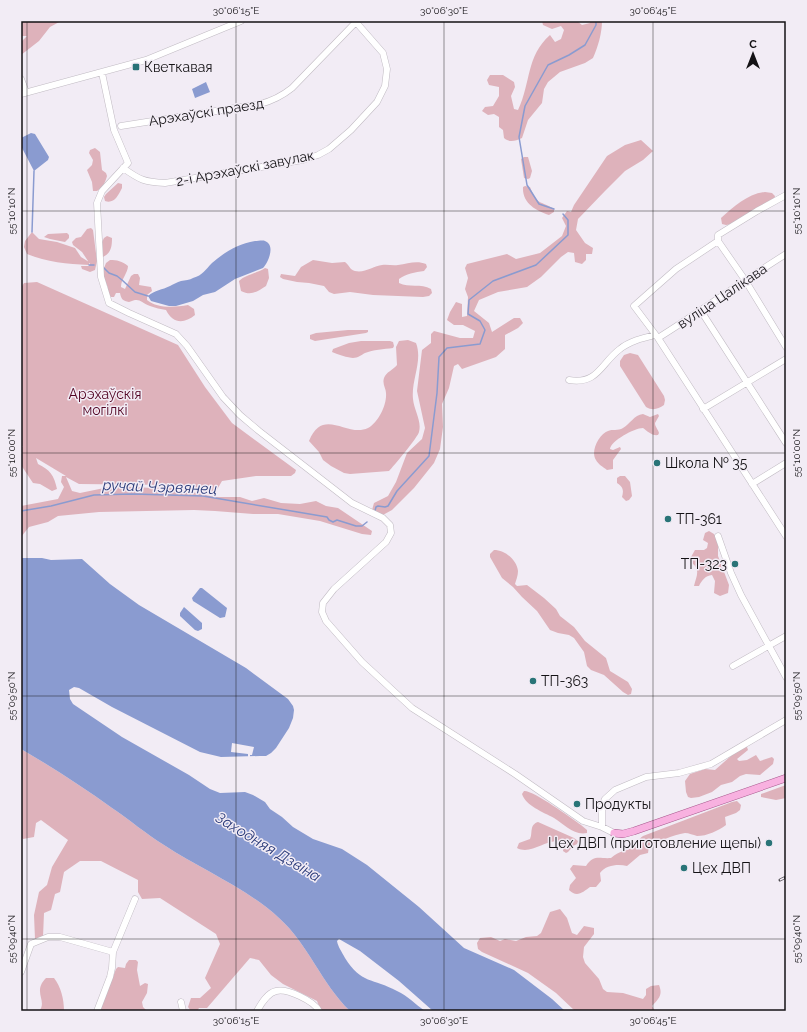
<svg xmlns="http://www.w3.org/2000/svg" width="807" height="1032" font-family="Raleway,sans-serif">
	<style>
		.green { fill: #deb2bb }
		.water { fill: #8a9bd0 }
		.pier { fill: #f2ecf5 }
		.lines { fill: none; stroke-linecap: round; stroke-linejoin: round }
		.stream { stroke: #8a9bd0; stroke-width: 1.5 }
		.minor-casing { stroke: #c1bbc3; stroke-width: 7 }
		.major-casing { stroke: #a6588c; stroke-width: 8 }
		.minor { stroke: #fff; stroke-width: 6 }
		.major { stroke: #f8b1e0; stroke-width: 7 }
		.rail-casing { stroke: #4d4a4f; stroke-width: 3 }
		.rail { stroke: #f2ecf5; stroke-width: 1.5; stroke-dasharray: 4.5; stroke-linecap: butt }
		.ticks { fill: none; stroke: #141215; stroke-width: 1; stroke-opacity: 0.45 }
		.poi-dot { fill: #297477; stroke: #f2ecf5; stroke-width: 1.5 }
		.labels { text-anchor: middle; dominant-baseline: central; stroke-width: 3; stroke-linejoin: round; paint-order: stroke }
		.poi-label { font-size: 14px; fill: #141215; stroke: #f2ecf5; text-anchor: start }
		.street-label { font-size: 14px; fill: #141215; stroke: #f2ecf5 }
		.park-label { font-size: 14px; fill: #510322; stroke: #f2ecf5 }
		.water-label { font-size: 15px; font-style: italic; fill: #2a3a79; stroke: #f2ecf5 }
		.neatline { fill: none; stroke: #141215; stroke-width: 1.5 }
		.ticks-label { font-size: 10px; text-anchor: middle; fill: #141215 }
	</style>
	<rect width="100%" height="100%" fill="#f2ecf5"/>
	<path class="green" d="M21 21 47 22 61 21 50 27 39 41 21 55V42L27 36H21Z
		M542 21H577L582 25 590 23V21H602C602 33 598 47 593 58L585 63 560 72 548 82 544 89 542 103 528 120 522 138C515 141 510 143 504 138L503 130 499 127V117L494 114 488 115 482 111 485 107 493 106 499 96V87L489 85 487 80 490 75H503L514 82 515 87 511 96 514 109 518 110C531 83 526 56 550 35L555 42 561 39 564 30 561 26 552 29 543 25Z
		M641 140 653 151 643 160 625 171 605 191 578 219 576 230 585 243 593 248 592 254H586V260L582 264 575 262 574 253 568 252 561 257 541 277 527 287 498 292 479 300 474 311 489 323 492 332 514 318H520L523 323 518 328 505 335V349L496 357 462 369 458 364 454 366 449 388 442 404 443 427 440 449 434 463 414 488 392 510 381 516 372 510 374 503 388 496 396 482 407 453 422 439 425 428 417 391 422 350 431 343V334L434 331 460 338H473L475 331 463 325H454L447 320 450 312 456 302 462 304V317L467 316 468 297 465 289 468 278 465 268 467 264 507 254 516 259 540 253 562 236 566 226 562 218 567 211 571 212 574 205 607 156 625 145Z
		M95 148 100 152 102 170 106 173 107 176C105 183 103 187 97 191H93L92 182 87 170 92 165 93 160 89 153 90 150Z
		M524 157H528L532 171 530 178 528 179 524 178 521 159Z
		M118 183 122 184V188C118 196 114 204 105 201L104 197 106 194Z
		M525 186 530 187C537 206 540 200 554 209V212L549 215C536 211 522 203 523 187Z
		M765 192 772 193 775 196 774 200 732 224 726 225 722 224 721 218C734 207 747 194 765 192Z
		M91 228 93 230 97 261 95 270 90 272 82 269 81 266H89L90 264 82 252 73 245 72 242 76 238 81 237 87 229Z
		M32 232 39 239 57 242 75 248 81 257 89 262V265C67 264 47 262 27 254L24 247 25 241Z
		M67 233 69 235V238L65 242 50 239 44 237 48 234Z
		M107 236 112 238C112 247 111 253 103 257L101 256 100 246 104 238Z
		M110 260C117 260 122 261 128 266 128 273 121 279 121 287L125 289 131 276 134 274H138L140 278 139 285 151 287 152 291 147 295V300C158 309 175 307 188 305L194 309 195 315C184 324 173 324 166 310 161 309 155 308 150 306 140 302 140 297 129 302 123 301 121 299 120 293H116L114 297H111L108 294V288L102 273 106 263Z
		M313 260 332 263 345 262C348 264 349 267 351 269 361 276 373 266 382 265 387 264 393 266 398 265 408 264 416 260 426 264L427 267 424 271C415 272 406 274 399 279V283C409 288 421 283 431 289L432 293 429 296 423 297 373 295 350 292 334 294 329 292 324 286 309 283 297 282 283 279 280 277 281 274 295 276 301 267Z
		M265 268 268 269 269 278 266 286C257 292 251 296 241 291L239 281C246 274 256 274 265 268Z
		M37 282 178 345 205 387 232 423 296 470 295 473 291 476H256L222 481 215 493 173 485 79 484 66 477 72 491 80 493 114 486 153 488 162 487 174 488 215 497H240L252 501 264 498 281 503 300 504 316 501 326 506 338 508 372 531 371 535 362 534 320 521 278 514H253L215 511 194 510 99 512 58 516 48 522 29 527 21 537V506L58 499 64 487 61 482 62 476H66L36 458 38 464C50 470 54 475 57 489L52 491 40 484 33 483 21 465V447H23L21 445V288L24 283Z
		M348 330H368V332L366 333 315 341 310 339V335L316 333Z
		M408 340 416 343C423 361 411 380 413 399 414 410 422 421 419 432 418 437 393 467 389 471L350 474 344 473 331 466 323 460 319 452 309 441C323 406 347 438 368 428 379 422 387 404 386 393 386 388 382 384 384 378 386 372 393 370 397 365L396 347 399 341Z
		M361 341H390L393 342 394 346 393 348C384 349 373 350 365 353 361 355 358 358 353 358 349 358 336 354 332 352L333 349 349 343Z
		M630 353 638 355 664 396 665 400 664 405C658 409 653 411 646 407L620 366V361L624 355Z
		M643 414 650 417 658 414 659 416 655 423C655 427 658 429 659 433L658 435C652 436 647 431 643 428 634 428 611 441 610 449L613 450 620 447 621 449 613 460V469L607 470C603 467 598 464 596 460 590 452 599 434 608 431 612 429 618 431 623 428 630 424 634 415 643 414Z
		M620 476H625L630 482 632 496 629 500 626 501 622 497C624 490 623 487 617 483V478Z
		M709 531 714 534 718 542V556L729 585 728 593 720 596 714 593 715 581 712 575C705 576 702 580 699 586H694C696 577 701 570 692 563L691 557 695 550H704L707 548 708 543 703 540 705 533Z
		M494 550C505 550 517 560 518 571 518 576 516 580 515 584L517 586 527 585 544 598 556 609 560 616 574 627 585 641 606 658 610 671 628 682 632 689 631 694 628 695 623 692 604 675 591 670 587 666 584 652 574 638 569 635 558 633 550 630 537 611 522 597 513 587 502 578 490 557V554Z
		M745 746 747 747 748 750 737 759 739 761 747 760 756 755 760 761 772 757 774 759 773 764 760 775 746 774 740 776 732 782 721 785 712 792 699 797 691 798 688 797 686 792 685 781 690 774 705 769 715 770 740 748Z
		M21 749C52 767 83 787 112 808 130 820 146 834 164 845 202 870 245 887 279 918 309 945 321 983 350 1011H321L317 1001 283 984 271 975 259 960 250 958 207 1008H199L197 1011H191L188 1007 191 998H200L211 988 205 978 220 944 216 934 160 898 142 899 138 892V880L101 861H80L64 872 60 892 55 894 51 910 44 913 43 937 35 939 34 915 39 892 47 885 52 867 68 840 41 820 36 823 34 837 23 839 21 837Z
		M786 785V798L776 800 761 797V794Z
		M524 791C533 790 571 818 581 825L587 830V833C574 836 564 824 554 818 543 812 526 806 522 794Z
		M737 801 741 805 740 810 736 813 725 817 726 825C718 831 707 836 697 836 693 835 689 833 685 833 672 835 660 841 649 846L648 853 640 855 627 866C618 864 606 865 600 873L601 881 596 887H590C583 892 577 898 569 890L570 885 576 878 570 869 573 865 586 866C594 854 599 859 611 858 620 850 624 852 632 848 637 845 638 839 643 836L732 802Z
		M538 822 574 838 578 841 577 844 573 846 568 852 566 853 563 851C564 845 563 844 557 841 544 841 530 855 517 848L519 843 530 839C533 833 529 825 538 822Z
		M560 909 567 918 572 933 577 935 584 926 594 928V934L584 947 583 957 585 963 599 979 603 989 607 992 623 993 643 999 646 995V989L651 986 659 985C663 995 659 998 652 1006L655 1011H622L619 1010 575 1011 556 993 528 973 482 952 478 949 477 943 480 938 491 937 500 941 505 939 516 941 526 937 537 936 541 933 550 912Z
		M129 960H136L138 962 137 970 140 986 145 983 148 984 147 993 142 1002 143 1007 147 1011H100L116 969 118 967 125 968 126 964Z
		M46 978H54C61 987 64 999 64 1011H39C48 1001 32 992 46 978Z"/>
	<path class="water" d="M206 82 210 92 195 98 192 89Z
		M31 133 35 134 49 157 48 160 34 171 21 146V138Z
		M255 241C258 241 263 240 265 241 276 245 268 263 263 268L235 279 215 292 203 295 193 301 176 306H169L151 301 148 296C155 290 162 290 170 286 174 284 177 282 181 281 185 280 190 280 193 278 203 275 205 270 212 263 226 251 238 244 255 241Z
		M21 558H42L51 560 82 559 110 584 139 605 246 668 288 699 293 706 294 710 293 718 289 728 276 748 271 753 266 756H260L221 757 200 752 112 707 79 688 74 687 69 690 70 699 73 704 122 737 189 775 210 789 220 793 245 792 253 795 265 802 270 809 282 817 293 827 313 839 342 849 367 865 419 907 464 948 514 970 552 999 565 1011H433L399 981 360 951 339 939 337 941C338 947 342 952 345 958 361 984 373 978 397 991 408 996 415 1004 425 1011H350C321 983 309 945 279 918 245 887 202 870 164 845 146 834 130 820 112 808 83 787 52 767 21 749Z
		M200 588H202L227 608 225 617 220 618 193 601 192 598Z
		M184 607 202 623V629L198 631 195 630 180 616V613Z"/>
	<path class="pier" d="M232 743 254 747 252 755H250V757H248V754L231 752Z"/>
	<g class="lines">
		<path class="stream" d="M554 209 539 204 527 185 519 137 525 106 548 65 569 55 585 45 596 25V21
			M32 232 34 171
			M89 265H94
			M103 267 109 273 117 276 122 280 135 292 148 296
			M21 511 51 506 94 495 133 494 203 496 327 517 329 520 333 522 337 520 356 526H362L367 522
			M375 511 376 507 378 506 385 507 388 506 397 491 429 456 437 393 439 357 447 348 480 344 485 330 480 321 468 314 469 300 493 281 536 265 568 235V220L563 214"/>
		<defs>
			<path id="minor" d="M102 73 114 130 128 163 102 191 97 203 101 277 109 303 129 313 176 334 187 346 223 397 240 415 259 431 352 503 383 518 390 525 391 533 386 542 334 589 323 603 322 612 326 621 362 662 412 708 515 774 583 821 602 827 614 833
				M21 79 26 92
				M21 94 146 60 241 21
				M121 126 260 104C272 101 282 96 292 88L356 22
				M123 168C140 180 144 182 165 183L303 160 318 155 329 149 351 130 377 102 385 86 387 69 383 53 355 21
				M786 195 757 211 718 235V241L745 280 786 347
				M718 241 676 269 634 306 658 338 786 536
				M701 311 786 443
				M658 338C701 311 743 281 786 254
				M569 380C598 385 601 363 620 349 630 341 643 338 655 335
				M703 409 786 359
				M752 484 786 463
				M718 536 731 573 741 595 786 677
				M733 666 786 636
				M602 827V806L605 799 615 790 646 777 679 773 711 764 786 720
				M21 972 31 944 48 937H60L113 952
				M181 1002 183 1011
				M97 1011 110 977 112 968 113 952 135 899
				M257 1011C261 1004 267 993 276 991 287 988 314 1001 319 1011"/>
			<path id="major" d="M614 833 623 834 634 831 786 778"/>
		</defs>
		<use href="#minor" class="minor-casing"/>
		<use href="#major" class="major-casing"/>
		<use href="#minor" class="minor"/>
		<use href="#major" class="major"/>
		<defs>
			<path id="rail" d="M780 880 786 877"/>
		</defs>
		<use href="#rail" class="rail-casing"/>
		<use href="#rail" class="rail"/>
	</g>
	<path class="ticks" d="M27 21V1011M236 21V1011M444 21V1011M653 21V1011M21 211H786M21 453H786M21 696H786M21 939H786"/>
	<g class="poi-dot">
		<rect x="132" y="63" width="8" height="8" rx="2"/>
		<circle cx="657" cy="463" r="4"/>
		<circle cx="668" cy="519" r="4"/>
		<circle cx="735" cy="564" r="4"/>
		<circle cx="533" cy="681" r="4"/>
		<circle cx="577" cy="804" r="4"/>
		<circle cx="769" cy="843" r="4"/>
		<circle cx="684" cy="868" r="4"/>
	</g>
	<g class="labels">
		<g class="poi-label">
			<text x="144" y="67">Кветкавая</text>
			<text x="665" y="463">Школа № 35</text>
			<text x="676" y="519">ТП-361</text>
			<text x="727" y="564" text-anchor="end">ТП-323</text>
			<text x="541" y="681">ТП-363</text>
			<text x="585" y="804">Продукты</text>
			<text x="761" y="843" text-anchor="end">Цех ДВП (приготовление щепы)</text>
			<text x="692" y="868">Цех ДВП</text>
		</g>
		<g class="street-label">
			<text transform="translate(206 112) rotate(-9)">Арэхаўскі праезд</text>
			<text transform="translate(245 168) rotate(-11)">2-і Арэхаўскі завулак</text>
			<text transform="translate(722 296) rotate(-34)">вуліца Цалікава</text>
		</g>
		<g class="park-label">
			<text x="105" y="394">Арэхаўскія<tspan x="105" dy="16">могілкі</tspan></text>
		</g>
		<g class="water-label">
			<text transform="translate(160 487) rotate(2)">ручай Чэрвянец</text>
			<text transform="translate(268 847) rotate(31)">Заходняя Дзвіна</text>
		</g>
	</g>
	<rect width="807" height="1032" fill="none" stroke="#f2ecf5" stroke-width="44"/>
	<g transform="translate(753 54)" stroke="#f2ecf5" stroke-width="3" paint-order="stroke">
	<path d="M0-3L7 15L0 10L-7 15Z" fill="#141215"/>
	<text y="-6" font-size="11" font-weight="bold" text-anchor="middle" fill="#141215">С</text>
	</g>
	<rect x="22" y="22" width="763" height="988" class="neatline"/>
	<g class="ticks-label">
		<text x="236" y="14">30°06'15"E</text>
		<text x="444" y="14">30°06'30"E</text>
		<text x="653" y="14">30°06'45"E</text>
		<text transform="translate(11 211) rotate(-90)" y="4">55°10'10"N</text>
		<text transform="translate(796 211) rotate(-90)" y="4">55°10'10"N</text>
		<text transform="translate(11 453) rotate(-90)" y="4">55°10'00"N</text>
		<text transform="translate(796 453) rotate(-90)" y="4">55°10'00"N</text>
		<text transform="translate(11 696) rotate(-90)" y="4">55°09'50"N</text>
		<text transform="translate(796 696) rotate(-90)" y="4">55°09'50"N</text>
		<text transform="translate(11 939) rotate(-90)" y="4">55°09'40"N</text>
		<text transform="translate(796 939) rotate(-90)" y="4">55°09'40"N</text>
		<text x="236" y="1024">30°06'15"E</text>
		<text x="444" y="1024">30°06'30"E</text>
		<text x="653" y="1024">30°06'45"E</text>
	</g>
</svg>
